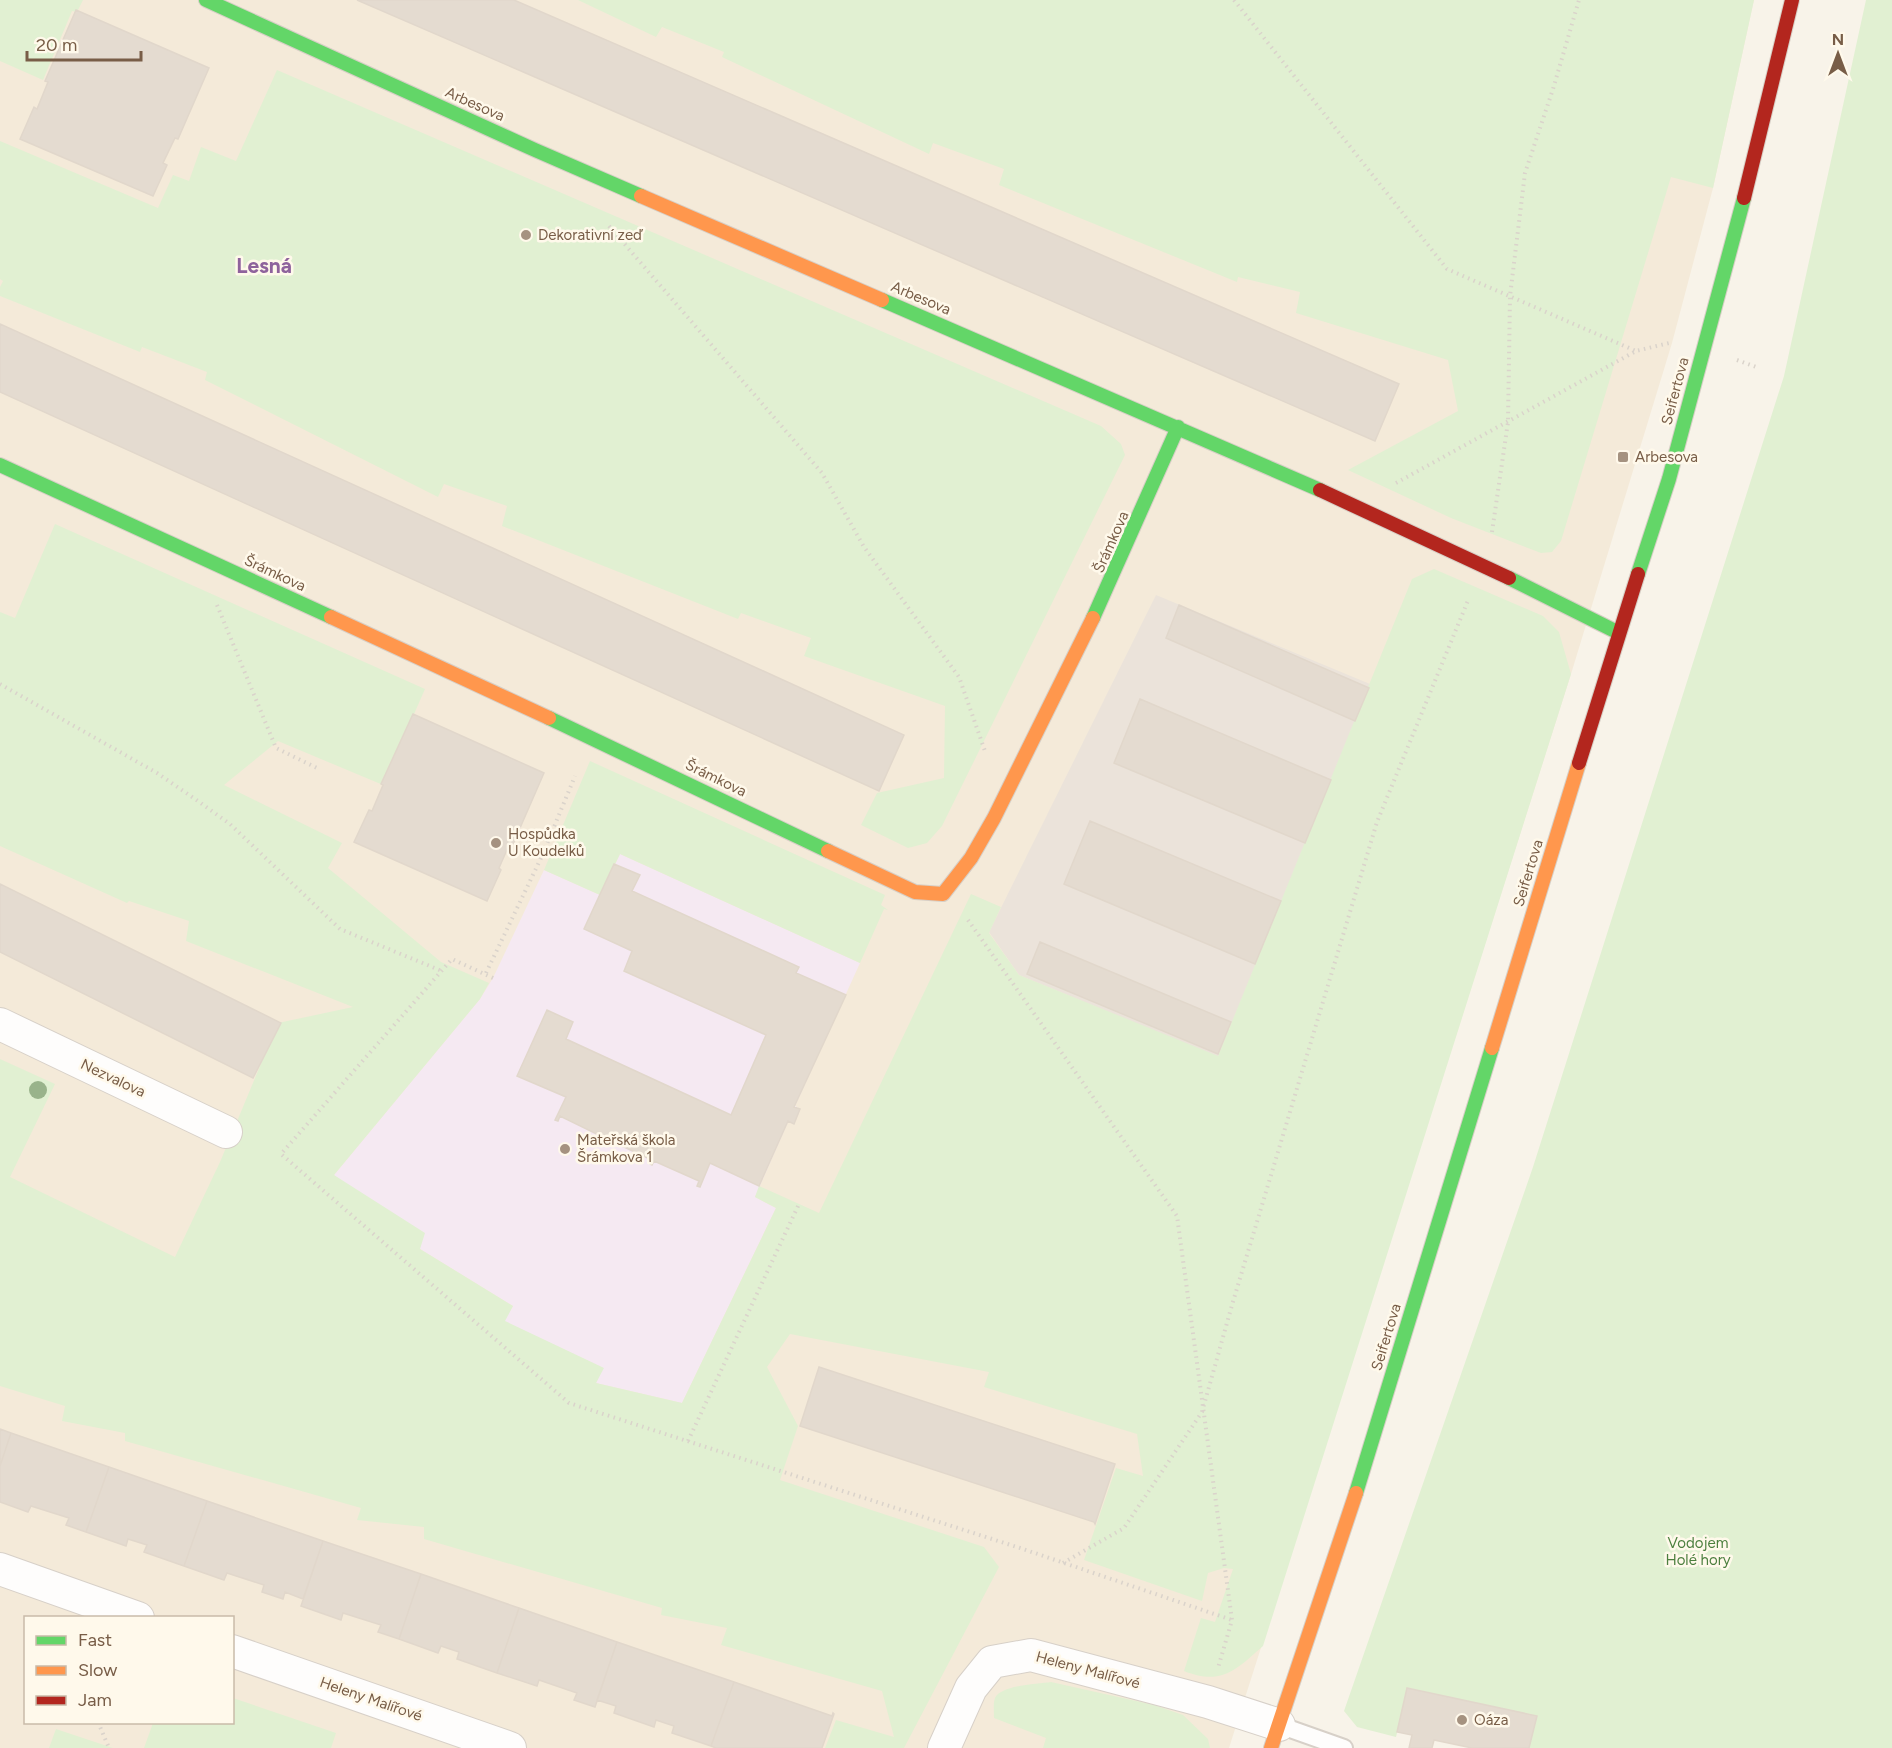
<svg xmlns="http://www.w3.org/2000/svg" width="1892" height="1748" font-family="Figtree,sans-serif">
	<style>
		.residential { fill: #f4ead9; fill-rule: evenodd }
		.industrial { fill: #ebe3da }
		.education { fill: #f5e9f2 }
		.green { fill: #e1f0d2 }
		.building { fill: #e4dbd0; stroke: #e1d7cb; stroke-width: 1.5 }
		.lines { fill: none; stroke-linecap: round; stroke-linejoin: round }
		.lane-casing { stroke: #d7d0c8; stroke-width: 20 }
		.street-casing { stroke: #d7d0c8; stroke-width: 34 }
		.fast-casing { stroke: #d7cfc6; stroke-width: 16 }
		.slow-casing { stroke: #d7cfc6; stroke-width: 16 }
		.jam-casing { stroke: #d7cfc6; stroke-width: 16 }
		.path { stroke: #dad3cb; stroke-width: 4; stroke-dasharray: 1.5 4.5; stroke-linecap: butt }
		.lane { stroke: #fefdfc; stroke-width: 16 }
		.street { stroke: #fefdfc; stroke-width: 32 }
		.fast { stroke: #63d668; stroke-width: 14 }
		.slow { stroke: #ff974d; stroke-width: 14 }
		.jam { stroke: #b3261e; stroke-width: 14 }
		.tree { fill: #99b38b }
		.poi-dot { fill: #a59280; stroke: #fff9eb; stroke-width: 2 }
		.labels { text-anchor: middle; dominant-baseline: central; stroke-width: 5; stroke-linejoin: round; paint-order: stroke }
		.street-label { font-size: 15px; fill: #785d47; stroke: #fff9eb }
		.poi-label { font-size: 15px; fill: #785d47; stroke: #fff9eb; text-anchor: start }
		.park-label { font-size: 15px; fill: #4c7f3e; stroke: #fff9eb }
		.district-label { font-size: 21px; font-weight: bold; fill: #8e629c; stroke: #fff9eb }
	</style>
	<rect width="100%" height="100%" fill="#f8f3e9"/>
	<path class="residential" d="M0 0H1754L1713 188 1672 343 1571 674 1229 1748H0ZM26 1618H232V1722H26Z"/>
	<path class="industrial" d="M1156 595 1370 684 1218 1057 1019 975 989 932Z"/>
	<path class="education" d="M620 854 860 963 795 1106 800 1109 794 1124 788 1122 755 1197 776 1208 682 1403 596 1383 603 1368 504 1321 513 1306 420 1249 334 1175 480 999 493 978 544 870 600 895Z"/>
	<path class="green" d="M0 0H83L77 12 72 11 43 80 0 61Z
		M578 0H1754L1713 188 1671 177 1561 541 1552 552 1541 553 1451 518 1348 470 1458 411 1448 360 1296 313 1300 292 1238 277 1237 282 999 185 1004 169 933 143 929 154 722 57 724 52 662 27 656 37Z
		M1866 0H1892V1748H1529L1536 1716 1408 1688 1396 1737 1357 1727 1344 1711 1533 1167 1784 376Z
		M277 70 1101 426 1121 444 1125 455 942 826 927 843 908 848 861 825 877 793 944 778 945 706 804 656 811 638 741 613 738 619 502 526 507 506 444 484 438 497 205 380 207 372 142 347 140 352 0 296V287L3 281 0 279V141L158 208 173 175 189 181 201 147 236 161Z
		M55 524 425 689 383 785 278 741 224 785 342 843 328 868 441 962 489 983 480 999 334 1175 425 1233 420 1249 513 1306 505 1321 604 1368 596 1383 682 1403 776 1208 755 1197 759 1186 819 1213 971 894 1001 907 989 933 1019 975 1218 1056 1412 579 1434 569 1543 616 1559 632 1571 674 1263 1646C1236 1670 1221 1686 1184 1671L1201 1618 1215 1622 1233 1569 1224 1568 1208 1573 1202 1601 1084 1560 1116 1468 1143 1476 1137 1434 984 1387 989 1372 790 1334 767 1367 798 1426 780 1480 984 1547 999 1567 904 1748H825L836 1720 894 1737 882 1691 721 1645 727 1628 661 1615 662 1608 424 1539V1527L357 1520 361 1508 125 1441V1433L62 1421 65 1406 0 1386V1059L55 1084 10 1177 175 1257 220 1162 278 1023 353 1007 186 941 189 921 129 901 127 903 0 846V612L15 618Z
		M590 761 885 895 881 905 888 910 884 909 860 963 620 854 600 895 544 870Z
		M1051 1682 1154 1705 1183 1715 1208 1739 1210 1748H1043L1046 1738 994 1718C994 1712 993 1704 995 1698 1001 1685 1038 1684 1051 1682Z
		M233 1698 336 1733 331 1748H144L153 1723 232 1722Z
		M56 1729 113 1748H49Z"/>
	<path class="building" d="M357 0H514L1399 384 1375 441Z
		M76 10 209 68 178 139 175 138 163 163 167 165 153 196 20 139 34 107 37 109 48 82 45 81Z
		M0 324 904 735 879 791 0 392Z
		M1179 605 1369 688 1355 721 1166 638Z
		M1140 699 1331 780 1305 843 1114 763Z
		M413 714 544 773 513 844 510 843 499 868 501 870 487 901 354 842 369 810 372 811 383 785 381 784Z
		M1090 821 1281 901 1255 964 1064 884Z
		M614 864 640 875 632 891 799 967 796 973 846 995 794 1107 800 1109 794 1124 788 1121 759 1186 710 1163 700 1187 697 1186 699 1181 654 1161 652 1165 650 1164 652 1160 607 1139 605 1143 603 1142 605 1138 560 1116 558 1121 555 1120 566 1097 517 1076 547 1010 573 1022 566 1039 731 1115 766 1035 624 971 632 951 584 929Z
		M0 884 281 1023 253 1078 0 952Z
		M1040 942 1231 1022 1218 1054 1027 974Z
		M819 1367 1115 1464 1095 1524 1094 1522 800 1426Z
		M0 1429 11 1433 0 1466Z
		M11 1433 109 1467 86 1532 66 1525 69 1518 31 1506 28 1512 0 1502V1466Z
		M109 1467 207 1501 184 1566 144 1552 147 1545 128 1539 126 1546 86 1532Z
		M207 1501 323 1541 303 1599 285 1592 283 1599 262 1592 264 1585 227 1573 224 1580 184 1566Z
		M323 1541 421 1574 399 1639 378 1632 381 1625 343 1613 341 1620 301 1606Z
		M421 1574 519 1608 497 1673 457 1659 459 1652 441 1646 438 1653 399 1639Z
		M519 1608 617 1642 595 1707 574 1700 577 1693 539 1680 537 1686 497 1673Z
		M617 1642 734 1682 711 1746 672 1733 674 1726 656 1720 654 1727 614 1713 616 1706 597 1700Z
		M734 1682 832 1716 833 1713 834 1714 822 1748H716L711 1746Z
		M1407 1688 1537 1716 1529 1748H1472L1434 1740 1432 1748H1409L1412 1735 1397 1732Z"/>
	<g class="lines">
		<defs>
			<path id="lane" d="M1279 1725 1344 1748"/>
			<path id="street" d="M0 1024 226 1132
				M0 1569 138 1618
				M232 1651 510 1748
				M944 1748 971 1688 992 1662 1031 1655 1208 1702 1279 1725"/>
			<path id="fast" d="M206 0 535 150 641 196
				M882 300 1320 490
				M0 465 331 617
				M1638 574 1669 479 1744 198
				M1509 578 1619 633
				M1093 618 1178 427
				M549 718 828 851
				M1356 1493 1492 1048"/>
			<path id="slow" d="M641 196 882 300
				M331 617 549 718
				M828 851 915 892 943 894 971 858 994 818 1093 618
				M1492 1048 1579 763
				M1271 1748 1356 1493"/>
			<path id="jam" d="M1744 198 1792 0
				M1320 490 1509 578
				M1579 763 1638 574"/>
		</defs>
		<use href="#lane" class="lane-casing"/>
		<use href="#street" class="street-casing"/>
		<use href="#fast" class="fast-casing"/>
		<use href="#slow" class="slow-casing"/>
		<use href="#jam" class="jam-casing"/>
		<path class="path" d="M1234 0 1447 269 1636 351
			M609 226 822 473 864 547 959 677 986 754
			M1737 360 1756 367
			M1396 483 1636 351 1669 343
			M1492 532 1508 422 1510 296 1525 173 1553 89 1579 0
			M217 605 276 748 317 768
			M0 684 157 773 195 799 230 824 340 929 442 971
			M968 920 1177 1216 1232 1620 1218 1668
			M486 973 542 856 575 776
			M493 978 452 959 281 1154 569 1403 1020 1548 1232 1620
			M688 1441 799 1204
			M1063 1563 1124 1528 1202 1412 1232 1305 1377 822 1469 598
			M98 1722 109 1748"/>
		<use href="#lane" class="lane"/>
		<use href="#street" class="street"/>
		<use href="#fast" class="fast"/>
		<use href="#slow" class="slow"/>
		<use href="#jam" class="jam"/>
	</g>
	<circle class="tree" cx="38" cy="1090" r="9"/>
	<g class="poi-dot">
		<circle cx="526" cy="235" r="6"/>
		<rect x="1617" y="451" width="12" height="12" rx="3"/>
		<circle cx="496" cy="843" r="6"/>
		<circle cx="565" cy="1149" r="6"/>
		<circle cx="1462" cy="1720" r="6"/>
	</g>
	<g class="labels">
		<g class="street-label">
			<text transform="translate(475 104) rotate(24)">Arbesova</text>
			<text transform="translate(921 298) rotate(23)">Arbesova</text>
			<text transform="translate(1675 391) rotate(-75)">Seifertova</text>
			<text transform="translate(1111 542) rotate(-66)">Šrámkova</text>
			<text transform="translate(275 573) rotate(25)">Šrámkova</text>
			<text transform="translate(716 778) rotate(26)">Šrámkova</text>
			<text transform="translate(1528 873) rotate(-73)">Seifertova</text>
			<text transform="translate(113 1078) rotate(25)">Nezvalova</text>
			<text transform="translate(1386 1337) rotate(-73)">Seifertova</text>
			<text transform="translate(1088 1670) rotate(15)">Heleny Malířové</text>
			<text transform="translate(371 1699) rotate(19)">Heleny Malířové</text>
		</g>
		<g class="poi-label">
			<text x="538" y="235">Dekorativní zeď</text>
			<text x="1635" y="457">Arbesova</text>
			<text x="508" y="834">Hospůdka<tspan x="508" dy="17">U Koudelků</tspan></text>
			<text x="577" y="1140">Mateřská škola<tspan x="577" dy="17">Šrámkova 1</tspan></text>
			<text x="1474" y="1720">Oáza</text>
		</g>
		<g class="park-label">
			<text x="1698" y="1543">Vodojem<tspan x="1698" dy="17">Holé hory</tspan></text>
		</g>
		<g class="district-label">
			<text x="264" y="265">Lesná</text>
		</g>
	</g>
	<rect x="24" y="1616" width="210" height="108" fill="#fff9eb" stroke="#c9bba9" stroke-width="1.5"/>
	<rect x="36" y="1636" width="30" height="9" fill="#63d668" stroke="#c9bba9" stroke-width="1.5"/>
	<text x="78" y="1646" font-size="18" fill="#785d47">Fast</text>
	<rect x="36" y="1666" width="30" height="9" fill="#ff974d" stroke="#c9bba9" stroke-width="1.5"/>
	<text x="78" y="1676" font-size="18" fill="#785d47">Slow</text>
	<rect x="36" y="1696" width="30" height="9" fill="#b3261e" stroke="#c9bba9" stroke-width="1.5"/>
	<text x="78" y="1706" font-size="18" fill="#785d47">Jam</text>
	<g transform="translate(1838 54)" stroke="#fff9eb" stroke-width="4.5" paint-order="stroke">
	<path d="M0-4.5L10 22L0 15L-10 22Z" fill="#785d47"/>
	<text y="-9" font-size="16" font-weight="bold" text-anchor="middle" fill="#785d47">N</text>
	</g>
	<path d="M27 51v9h114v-9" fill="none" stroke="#785d47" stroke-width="3"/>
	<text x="36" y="51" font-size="18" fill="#785d47" stroke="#fff9eb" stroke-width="4.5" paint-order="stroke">20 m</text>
</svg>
